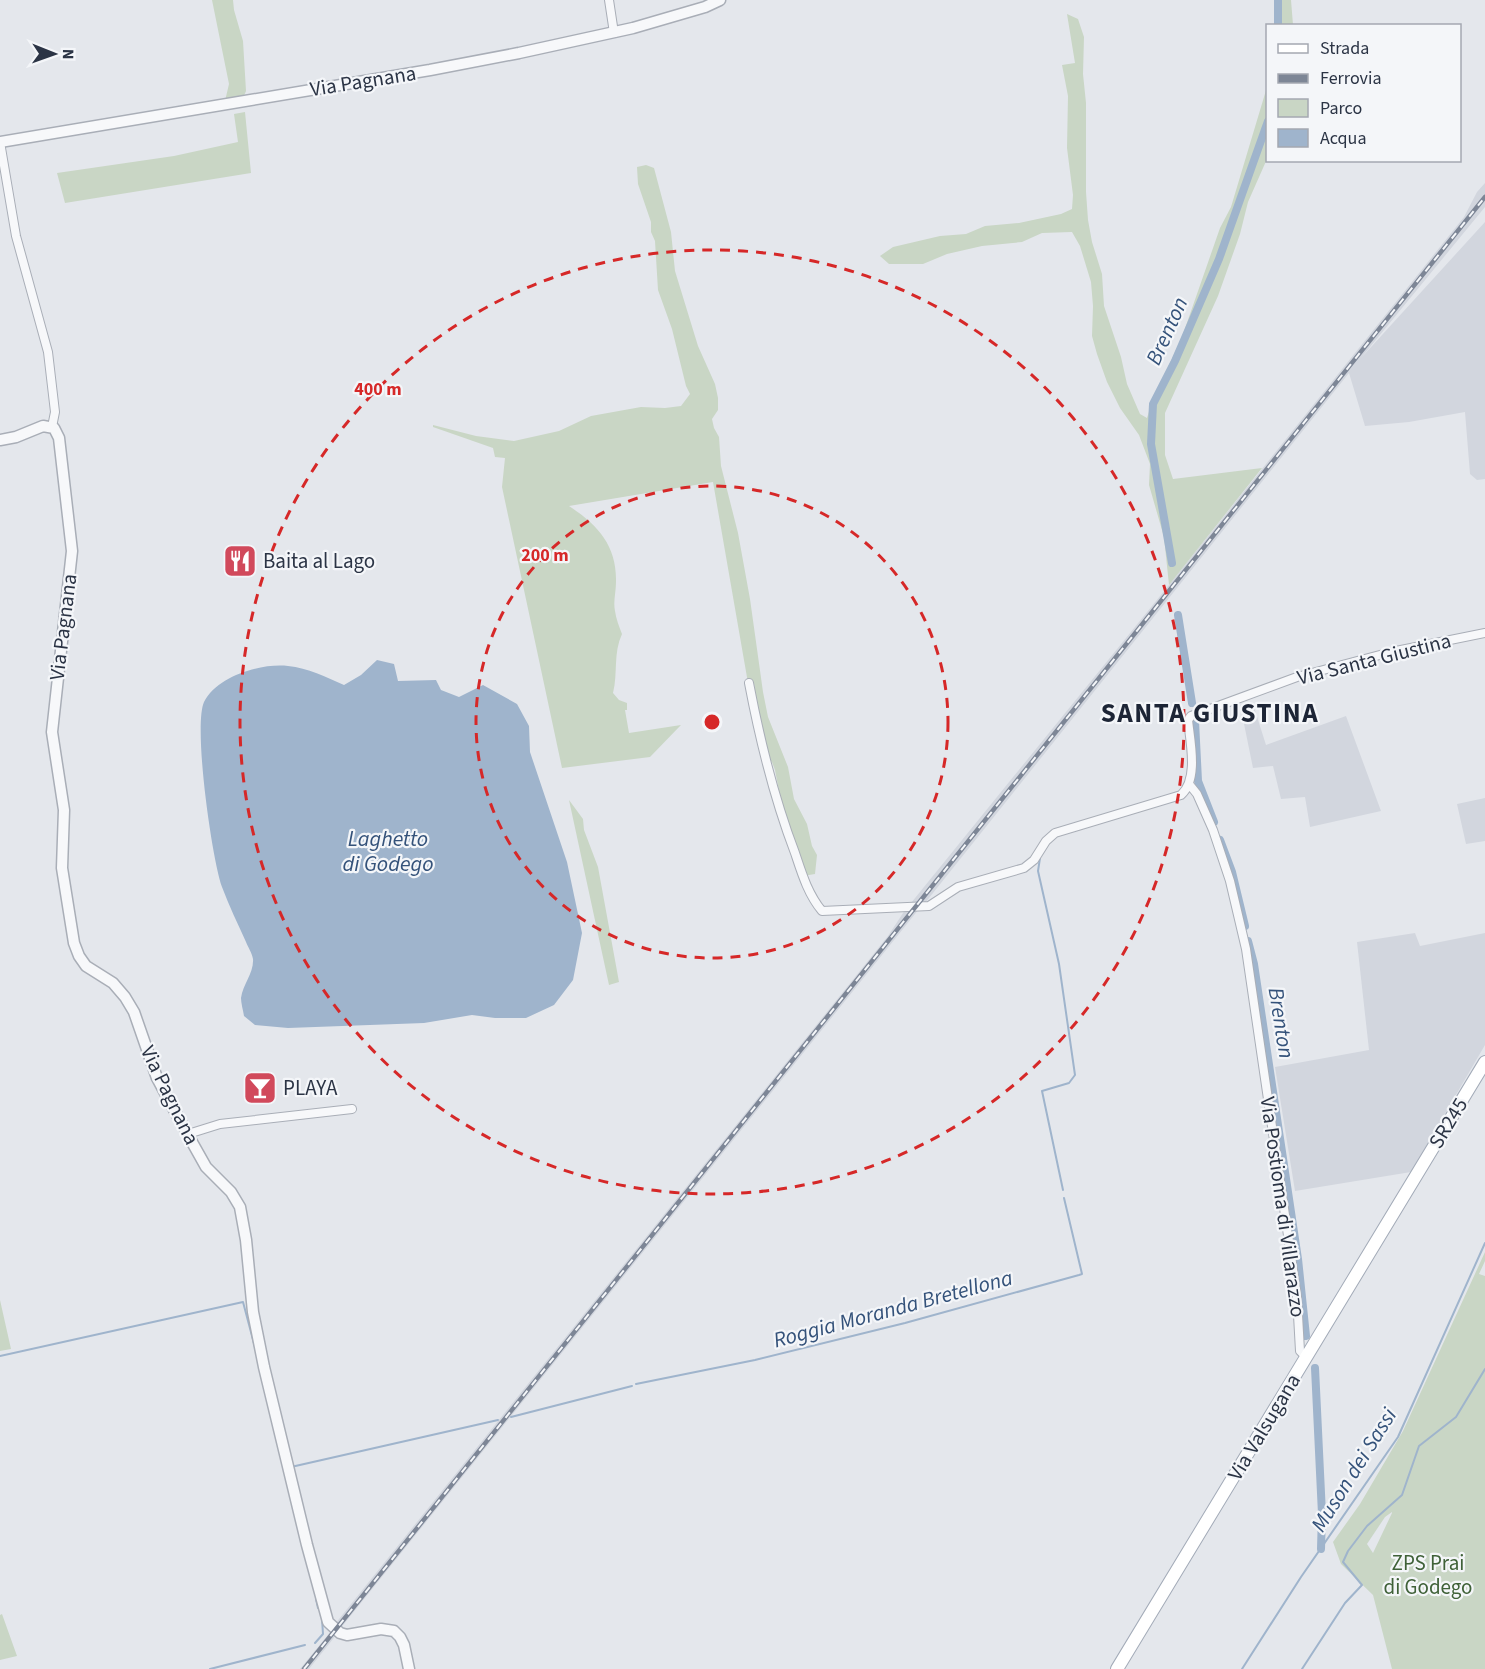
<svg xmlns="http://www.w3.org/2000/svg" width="1485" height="1669" font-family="'Source Sans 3',sans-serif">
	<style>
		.built { fill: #d2d6de }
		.green { fill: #c9d6c5; fill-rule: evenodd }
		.water { fill: #9fb4cc }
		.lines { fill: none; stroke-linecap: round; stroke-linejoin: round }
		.stream { stroke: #9fb4cc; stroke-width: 2 }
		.canal { stroke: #9fb4cc; stroke-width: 8 }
		.minor-casing { stroke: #a9aeb7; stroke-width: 10 }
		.tertiary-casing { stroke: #a9aeb7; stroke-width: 13 }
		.primary-casing { stroke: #a3abb8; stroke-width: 14 }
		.minor { stroke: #f7f8fa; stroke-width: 8 }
		.tertiary { stroke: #f7f8fa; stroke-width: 10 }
		.primary { stroke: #fff; stroke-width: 12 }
		.rail-casing { stroke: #7d8696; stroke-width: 4.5 }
		.rail { stroke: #f4f6f9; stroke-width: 2; stroke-dasharray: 7; stroke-linecap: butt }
		.ring { fill: none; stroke: #d62828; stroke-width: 3; stroke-dasharray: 10 8 }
		.labels { text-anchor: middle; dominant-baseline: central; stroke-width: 4.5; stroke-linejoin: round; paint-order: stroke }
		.street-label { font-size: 21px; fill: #2b3445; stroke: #f4f6f9 }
		.poi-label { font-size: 21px; fill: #2b3445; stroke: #f4f6f9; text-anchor: start }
		.park-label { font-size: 21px; fill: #3f6138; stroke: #f4f6f9 }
		.water-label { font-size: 22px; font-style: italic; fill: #34527a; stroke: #f4f6f9 }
		.district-label { font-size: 27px; font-weight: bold; letter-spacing: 1.5px; fill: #1d2536; stroke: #f4f6f9 }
		.centre { fill: #d62828; stroke: #f4f6f9; stroke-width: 3 }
		.ring-label { font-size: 18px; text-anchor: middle; font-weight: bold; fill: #d62828; stroke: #f4f6f9; stroke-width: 4.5; stroke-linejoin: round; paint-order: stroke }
	</style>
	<rect width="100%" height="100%" fill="#e4e7ec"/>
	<path class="built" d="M1485 183V207L1361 358 1485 222V479L1477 480 1470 474 1465 412 1409 422 1365 426 1349 373 925 903H911L1169 585 1464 217 1477 192Z
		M1253 704 1266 745 1346 716 1381 811 1310 827 1305 797 1281 799 1273 766 1253 768 1241 709Z
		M1485 798V841L1466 844 1457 804Z
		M919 909 340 1629 335 1624 888 936 905 910Z
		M1415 933 1420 946 1485 933V1045L1411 1172 1295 1191 1275 1067 1369 1050 1357 942Z
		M332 1630 337 1634 309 1669H300Z"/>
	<path class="green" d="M212 0H233L234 10 243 41 246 91 243 98 225 101 229 84Z
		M1275 0H1291L1293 25H1274Z
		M1067 14 1078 19 1084 37 1083 74 1086 103V192L1088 220 1092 242 1102 274 1104 306 1121 357 1127 384 1140 414 1147 418 1152 402 1182 337 1220 228 1231 207 1267 87V159L1248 202 1240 234 1218 296 1165 413V455L1173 479 1262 468 1169 585 1164 537 1149 485 1150 464 1139 435 1120 408 1107 382 1097 354 1092 336 1093 306 1091 282 1080 246 1072 232 1042 233 1022 242 982 246 947 254 923 264H889L880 256 893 247 940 236 966 234 985 226 1019 223 1061 214 1072 209 1073 195 1067 148 1068 96 1062 65 1075 63Z
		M245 112 251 173 65 203 57 173 174 156 238 142 234 114Z
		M646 165 654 168 671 232 675 271 698 346 715 384 718 398V410L712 419 714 428 719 437 721 466 738 533 750 599 763 692 768 717 788 767 794 799 807 824 812 846 817 855 815 874 803 876 783 812 775 770 772 762 762 752 754 683H748L713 482 569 506C598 525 617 546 616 582 616 592 613 602 615 611 616 619 619 626 622 634 613 653 618 673 613 693L619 700 627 703V710H625L629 733 681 725 650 757 562 768 502 487 505 458 495 457 493 448 433 427V425L476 436 514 441 559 431 591 416 641 407 665 408 681 406 690 394 686 386 672 329 658 290 655 241 651 232V222L638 184 637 167Z
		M569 800 583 819 584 830 598 867 619 982 609 985Z
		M1485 1252V1261L1479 1274 1485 1276V1669H1392L1373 1595 1341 1564 1333 1542 1360 1504 1403 1431ZM1392 1512V1513L1373 1553 1367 1544 1385 1517Z
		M0 1300 11 1349 0 1351Z
		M2 1614 17 1656 0 1660V1615Z"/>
	<path class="water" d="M377 660 394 664 398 681 436 680 441 690 459 697 483 685 517 704 529 726 530 752 567 862 582 933 573 980 554 1005 526 1018H495L472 1015 424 1023 288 1028 255 1025 244 1016C243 1010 241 1003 241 998 243 984 254 973 253 959 252 953 248 947 246 942 238 924 229 906 222 887 212 859 193 727 204 702 217 676 261 663 288 666 308 668 326 677 344 685L361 675Z"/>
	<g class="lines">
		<path class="stream" d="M1040 858 1038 871 1059 964 1075 1075 1069 1083 1042 1091 1063 1190
			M0 1356 243 1302 256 1351
			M636 1384 755 1360 905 1323 1079 1275 1082 1274 1064 1198
			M511 1417 632 1386
			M291 1467 498 1420
			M316 1599 318 1608
			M315 1643 323 1634 322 1619
			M210 1669 305 1645
			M1242 1669 1301 1577 1398 1437 1485 1243
			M1302 1669 1345 1603 1362 1585 1343 1562 1348 1551 1367 1526 1402 1495 1419 1446 1456 1417 1485 1369"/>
		<path class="canal" d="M1278 0V26
			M1172 563 1151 444 1153 404 1175 361 1219 259 1268 121
			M1178 615 1192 703
			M1195 721 1198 781 1214 822
			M1220 840 1232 872 1245 926
			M1248 941 1254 964 1298 1259 1306 1336
			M1315 1368 1322 1514 1321 1549"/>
		<defs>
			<path id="minor" d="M609 0 614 33
				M0 142 16 236 48 352 55 412 52 427
				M749 683C760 741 774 798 795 853 802 874 808 894 822 911L929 906 958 887 1024 868 1034 860 1046 841 1055 833 1181 795C1199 779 1190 741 1188 720L1191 716 1297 677 1391 652 1485 633
				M1189 784 1197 794 1213 830 1230 881 1246 949 1297 1297 1300 1351 1306 1357
				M188 1134 220 1124 352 1109"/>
			<path id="tertiary" d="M0 142 430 70 519 53 633 28 705 7 720 0
				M0 440 16 437 43 426 54 428 59 438 72 551 52 732 64 810 62 868 74 943 79 956 86 966 113 983 125 997 134 1012 157 1078 179 1119 206 1167 231 1192 240 1207 246 1240 253 1312 264 1367 307 1545 328 1622 340 1633 347 1635 381 1629 394 1631 400 1637 404 1645 409 1669"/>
			<path id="primary" d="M1117 1669 1485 1062"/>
		</defs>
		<use href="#minor" class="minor-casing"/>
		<use href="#tertiary" class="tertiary-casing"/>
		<use href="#primary" class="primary-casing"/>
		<use href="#minor" class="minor"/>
		<use href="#tertiary" class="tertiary"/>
		<use href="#primary" class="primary"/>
		<defs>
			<path id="rail" d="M304 1669 1485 197"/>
		</defs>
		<use href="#rail" class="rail-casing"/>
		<use href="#rail" class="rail"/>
	</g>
	<g class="ring">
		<circle cx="712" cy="722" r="236"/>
		<circle cx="712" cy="722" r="472"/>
	</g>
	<defs>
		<symbol id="restaurant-square" viewBox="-11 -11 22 22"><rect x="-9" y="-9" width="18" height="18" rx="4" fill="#d1495b" stroke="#f4f6f9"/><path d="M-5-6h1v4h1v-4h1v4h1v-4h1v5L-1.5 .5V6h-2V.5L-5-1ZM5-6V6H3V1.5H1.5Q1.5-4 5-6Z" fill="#fff"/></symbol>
		<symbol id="bar-square" viewBox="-11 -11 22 22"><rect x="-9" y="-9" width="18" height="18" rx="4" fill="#d1495b" stroke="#f4f6f9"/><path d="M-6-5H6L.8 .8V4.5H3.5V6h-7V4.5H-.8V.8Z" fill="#fff"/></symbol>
	</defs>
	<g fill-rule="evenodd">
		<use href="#restaurant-square" x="221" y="542" width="38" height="38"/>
		<use href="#bar-square" x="241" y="1069" width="38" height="38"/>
	</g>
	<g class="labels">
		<g class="street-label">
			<text transform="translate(363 81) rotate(-9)">Via Pagnana</text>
			<text transform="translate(63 627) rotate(-83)">Via Pagnana</text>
			<text transform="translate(1374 659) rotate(-14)">Via Santa Giustina</text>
			<text transform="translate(170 1095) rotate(64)">Via Pagnana</text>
			<text transform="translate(1448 1123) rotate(-59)">SR245</text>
			<text transform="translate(1283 1207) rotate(82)">Via Postioma di Villarazzo</text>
			<text transform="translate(1264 1427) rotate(-59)">Via Valsugana</text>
		</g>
		<g class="poi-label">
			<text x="263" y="561">Baita al Lago</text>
			<text x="283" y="1088">PLAYA</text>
		</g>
		<g class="park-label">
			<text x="1428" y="1563">ZPS Prai<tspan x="1428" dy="24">di Godego</tspan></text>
		</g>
		<g class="water-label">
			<text transform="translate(1167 331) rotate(-66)">Brenton</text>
			<text x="388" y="839">Laghetto<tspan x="388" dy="25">di Godego</tspan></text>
			<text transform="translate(1281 1023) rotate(81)">Brenton</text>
			<text transform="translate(893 1309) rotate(-15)">Roggia Moranda Bretellona</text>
			<text transform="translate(1354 1470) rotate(-58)">Muson dei Sassi</text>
		</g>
		<g class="district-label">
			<text x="1210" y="713">SANTA GIUSTINA</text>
		</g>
	</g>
	<circle cx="712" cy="722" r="9" class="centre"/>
	<g class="ring-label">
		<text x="378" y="395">400 m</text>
		<text x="545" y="561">200 m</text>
	</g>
	<rect x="1266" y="24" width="195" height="138" fill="#f4f6f9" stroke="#a4a8b1" stroke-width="1.5"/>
	<rect x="1278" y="44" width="30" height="9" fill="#ffffff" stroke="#a4a8b1" stroke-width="1.5"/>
	<text x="1320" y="54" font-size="18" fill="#2b3445">Strada</text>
	<rect x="1278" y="74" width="30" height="9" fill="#7d8696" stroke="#a4a8b1" stroke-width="1.5"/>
	<text x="1320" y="84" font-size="18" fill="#2b3445">Ferrovia</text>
	<rect x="1278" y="99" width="30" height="18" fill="#c9d6c5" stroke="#a4a8b1" stroke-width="1.5"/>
	<text x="1320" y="114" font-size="18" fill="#2b3445">Parco</text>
	<rect x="1278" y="129" width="30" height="18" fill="#9fb4cc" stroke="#a4a8b1" stroke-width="1.5"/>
	<text x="1320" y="144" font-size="18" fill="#2b3445">Acqua</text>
	<g transform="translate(54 54) rotate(91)" stroke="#f4f6f9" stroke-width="4.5" paint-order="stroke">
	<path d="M0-4.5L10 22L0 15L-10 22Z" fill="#2b3445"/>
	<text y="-9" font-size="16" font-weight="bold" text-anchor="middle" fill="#2b3445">N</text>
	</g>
</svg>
